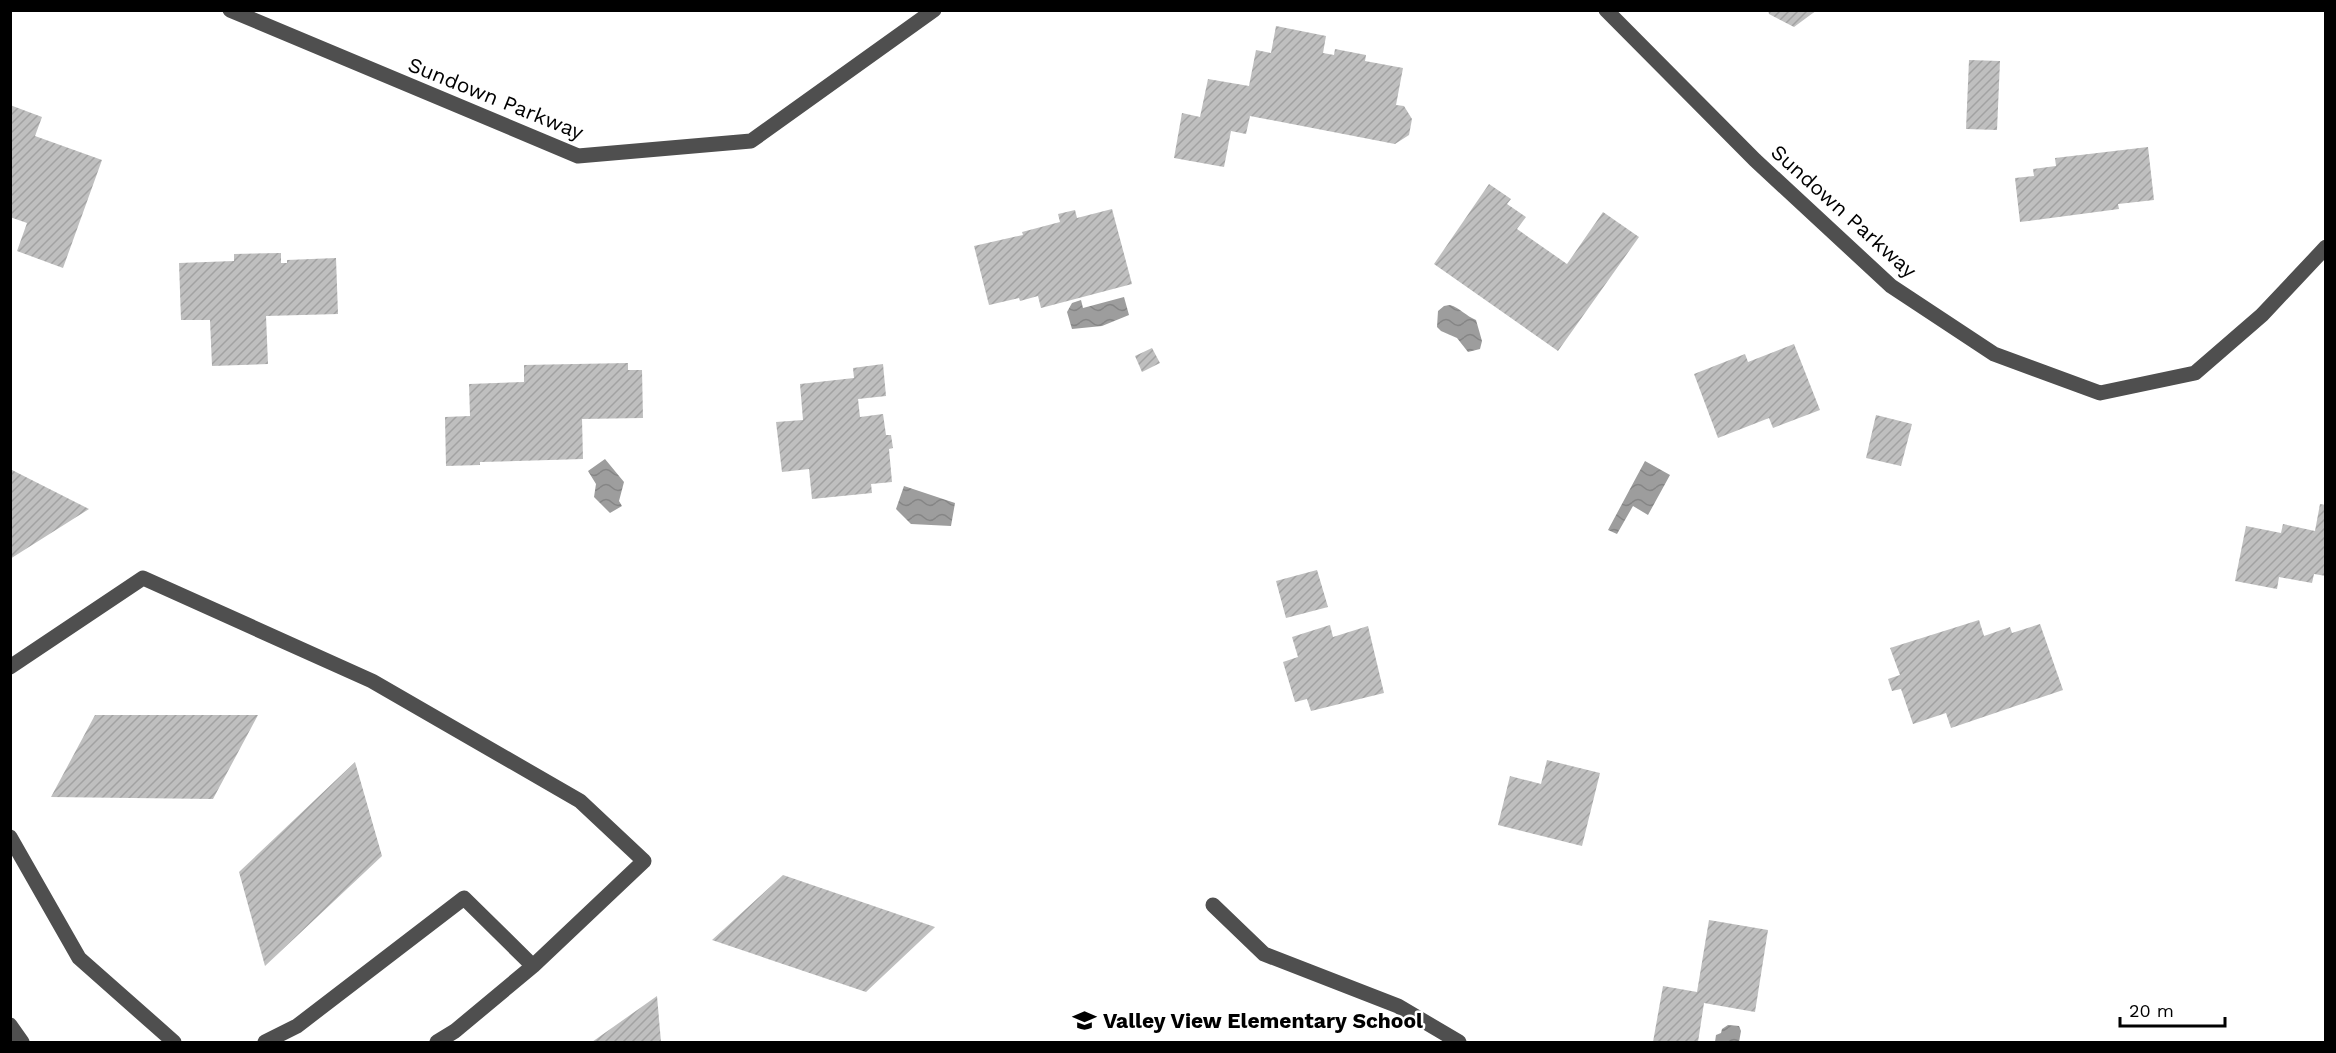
<svg xmlns="http://www.w3.org/2000/svg" width="2336" height="1053" font-family="'Work Sans',sans-serif">
	<style>
		.water { fill: url(#water-waves) }
		.building { fill: url(#building-hatch) }
		.lines { fill: none; stroke-linecap: round; stroke-linejoin: round }
		.minor { stroke: #4f4f4f; stroke-width: 15 }
		.labels { text-anchor: middle; dominant-baseline: central; stroke-width: 5; stroke-linejoin: round; paint-order: stroke }
		.street-label { font-size: 21px; fill: #000; stroke: #fff }
		.poi-label { font-size: 21px; font-weight: bold; fill: #000; stroke: #fff; text-anchor: start }
	</style>
	<defs>
		<pattern id="water-waves" width="16" height="10" patternUnits="userSpaceOnUse" patternTransform="scale(1.5)"><rect width="16" height="10" fill="#9d9d9d"/><path d="M0 5q4-4 8 0t8 0" fill="none" stroke="#858585"/></pattern>
		<pattern id="building-hatch" width="6" height="6" patternUnits="userSpaceOnUse" patternTransform="scale(1.5)"><rect width="6" height="6" fill="#bfbfbf"/><path d="M-1 1l2-2M0 6l6-6M5 7l2-2" fill="none" stroke="#a2a2a2"/></pattern>
	</defs>
	<rect width="100%" height="100%" fill="#fff"/>
	<path class="water" d="M1124 297 1129 315 1102 326 1072 329 1067 312 1072 303 1081 300 1083 308Z
		M1450 305C1460 308 1466 316 1476 320L1482 341 1480 349 1468 352 1457 338 1441 331 1437 327 1438 311 1444 306Z
		M605 459 624 482 619 501 622 506 610 513 594 497 596 484 588 471Z
		M1645 461 1670 475 1648 515 1633 506 1617 534 1608 530Z
		M904 486 955 503 951 526 911 524 896 509Z
		M1728 1025 1739 1026 1741 1031 1739 1042H1715L1716 1035 1721 1033 1722 1029Z"/>
	<path class="building" d="M1768 10H1817L1794 27 1769 14Z
		M1276 26 1326 36 1323 53 1334 55 1335 49 1366 55 1365 61 1403 68 1396 105 1404 106 1412 119 1409 135 1395 144 1250 116 1246 134 1231 131 1224 167 1174 158 1182 113 1200 117 1208 79 1249 86 1256 50 1271 53Z
		M1969 60 2000 61 1997 130 1966 129Z
		M10 105 42 117 35 136 102 160 63 268 17 251 27 223 10 217Z
		M2148 147 2154 200 2118 204 2119 209 2020 222 2015 178 2034 176 2033 169 2056 166 2055 158Z
		M1489 184 1511 199 1507 204 1526 217 1517 229 1567 264 1603 212 1639 237 1558 351 1434 264Z
		M1112 209 1132 284 1041 308 1038 296 1020 301 1019 298 989 305 974 246 1023 235 1022 232 1060 222 1058 214 1075 210 1077 218Z
		M281 253V263H287V260L336 258 338 314 266 316 268 364 212 366 210 320H181L179 263 234 261V254Z
		M1794 344 1820 410 1773 428 1769 418 1718 438 1694 374 1745 354 1748 362Z
		M1152 348 1160 363 1142 372 1135 356Z
		M628 363V370H642L643 418 582 419 583 459 480 462V465L446 466 445 417 470 416 469 384 524 382V365Z
		M883 364 886 396 858 399 860 417 883 414 886 435H891L893 448 889 449 892 482 871 484 872 493 812 499 809 469 782 472 776 422 803 420 800 384 854 378 853 368Z
		M1876 415 1912 424 1901 466 1866 458Z
		M10 469 89 509 10 559Z
		M2320 504 2326 505V576L2314 574 2312 583 2279 577 2277 589 2235 581 2246 526 2281 533 2283 524 2315 531Z
		M1317 570 1328 607 1286 618 1276 581Z
		M1979 620 1984 636 2010 627 2012 633 2040 624 2063 690 1951 728 1946 713 1913 724 1901 689 1892 691 1888 679 1900 675 1890 648Z
		M1330 625 1333 637 1368 626 1384 693 1311 711 1307 699 1295 702 1283 662 1298 657 1292 637Z
		M95 715H258L213 799 51 797Z
		M1547 760 1600 773 1582 846 1498 825 1510 776 1541 784Z
		M355 762 382 856 265 966 239 872Z
		M783 875 935 927 866 992 712 940Z
		M1709 920 1768 930 1755 1012 1704 1003 1698 1042H1653L1663 986 1697 992Z
		M657 996 661 1042H592Z"/>
	<g class="lines">
		<path class="minor" d="M230 10 578 156 751 141 934 10
			M1606 10 1755 160 1891 286 1994 354 2100 393 2195 373 2262 315 2326 247
			M10 667 143 578 372 681 580 801 644 861 533 966
			M10 837 79 958 174 1042
			M1213 905 1264 954 1398 1006 1459 1042
			M10 1025 22 1042
			M265 1042 297 1026 464 898 533 966 455 1031 437 1042"/>
	</g>
	<defs>
		<symbol id="school-bare" viewBox="-9 -9 18 18"><path d="M0-5L7-2L0 1L-7-2ZM-4 1L0 2.5L4 1V4Q0 6-4 4Z" fill="#000" stroke="#fff" stroke-width="2.5" paint-order="stroke"/></symbol>
	</defs>
	<g fill-rule="evenodd">
		<use href="#school-bare" x="1068" y="1004" width="33" height="33"/>
	</g>
	<g class="labels">
		<g class="street-label">
			<text transform="translate(496 98) rotate(22)">Sundown Parkway</text>
			<text transform="translate(1844 211) rotate(42)">Sundown Parkway</text>
		</g>
		<g class="poi-label">
			<text x="1103" y="1020">Valley View Elementary School</text>
		</g>
	</g>
	<rect width="2336" height="1053" fill="none" stroke="#000000" stroke-width="24"/>
	<path d="M2120 1017v9h105v-9" fill="none" stroke="#000000" stroke-width="3"/>
	<text x="2129" y="1017" font-size="18" fill="#000000" stroke="#ffffff" stroke-width="4.5" paint-order="stroke">20 m</text>
</svg>
